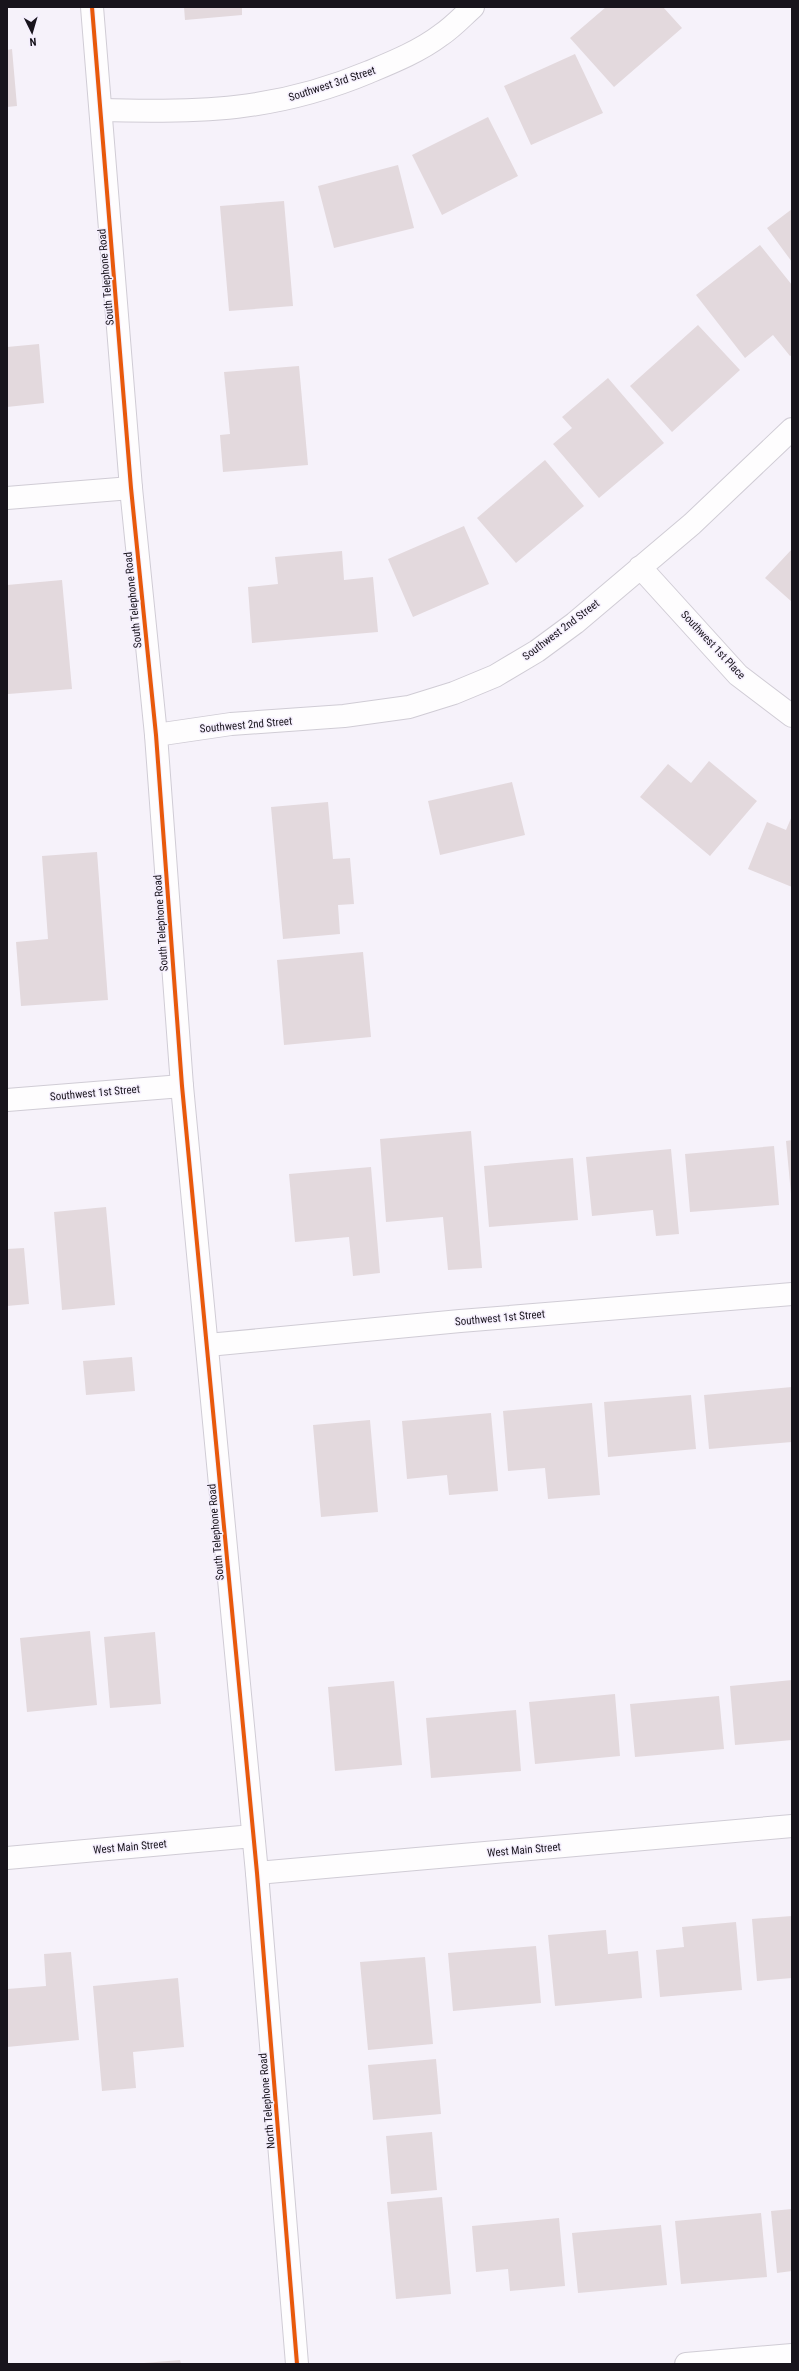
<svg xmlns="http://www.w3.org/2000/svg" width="799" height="2371" font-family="'Roboto Condensed',sans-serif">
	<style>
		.building { fill: #e3d9dd }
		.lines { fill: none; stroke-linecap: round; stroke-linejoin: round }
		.street-casing { stroke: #d0ccd5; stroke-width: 24 }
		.secondary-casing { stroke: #d0ccd5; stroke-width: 24 }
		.street { stroke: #fefdfe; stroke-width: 22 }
		.secondary { stroke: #fefdfe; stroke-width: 22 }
		.cycleway-casing { stroke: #f5effd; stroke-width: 6 }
		.cycleway { stroke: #e8590c; stroke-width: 4 }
		.labels { text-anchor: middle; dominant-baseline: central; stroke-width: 3; stroke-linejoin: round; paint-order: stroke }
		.street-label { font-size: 11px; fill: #18141c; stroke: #f5effd }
	</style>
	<rect width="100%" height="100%" fill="#f6f2fa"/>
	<path class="building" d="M184 7H242V15L185 20Z
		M606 7H663L682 28 614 87 570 38Z
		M12 49 17 106 7 107V50Z
		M575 54 603 113 531 145 504 86Z
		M488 117 518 176 442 215 412 155Z
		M398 165 414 228 334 248 318 186Z
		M284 201 293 306 229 311 220 206Z
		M792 209V262L767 228Z
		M760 245 792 285V355L790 356 773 335 745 358 696 295Z
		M698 325 740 370 672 432 630 386Z
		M39 344 44 403 7 407V347Z
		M299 366 308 465 223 472 220 435 230 434 224 372Z
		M608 378 664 443 599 498 553 444 572 428 562 417Z
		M545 460 584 506 516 563 477 518Z
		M464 526 489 584 413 617 388 559Z
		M792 549V602L765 578Z
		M342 551 344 580 373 577 378 632 252 643 248 587 278 584 275 557Z
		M62 580 72 689 8 694 7 585Z
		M709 761 757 801 710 856 640 797 668 764 691 783Z
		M512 782 525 835 440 855 428 801Z
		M328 802 333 859 350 858 354 904 338 905 340 934 283 939 271 807Z
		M792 816V887L748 869 767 822 786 830Z
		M97 852 108 1000 21 1006 16 942 48 939 42 856Z
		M363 952 371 1037 284 1045 277 960Z
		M471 1131 482 1268 448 1270 443 1217 386 1222 380 1139Z
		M792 1140V1194H791L786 1141Z
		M774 1146 779 1205 690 1212 685 1154Z
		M671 1149 679 1234 656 1236 653 1210 592 1216 586 1157Z
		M573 1158 578 1220 489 1227 484 1166Z
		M371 1167 380 1273 353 1276 349 1237 295 1242 289 1174Z
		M106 1207 115 1305 62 1310 54 1212Z
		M24 1248 29 1304 7 1306V1249Z
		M132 1357 135 1391 86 1395 83 1361Z
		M792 1387V1442L709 1449 704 1395Z
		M691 1395 696 1449 608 1457 604 1402Z
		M592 1403 600 1495 548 1499 545 1468 508 1471 503 1411Z
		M491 1413 498 1491 449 1495 447 1475 407 1479 402 1421Z
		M370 1420 378 1512 321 1517 313 1425Z
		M90 1631 97 1705 27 1712 20 1638Z
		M155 1632 161 1704 110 1708 104 1637Z
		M792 1680V1740L735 1745 730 1686Z
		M394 1681 402 1765 335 1771 328 1687Z
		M615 1694 620 1756 535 1764 529 1702Z
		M719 1696 724 1749 635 1757 630 1704Z
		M516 1710 521 1771 431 1778 426 1718Z
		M792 1916V1978L757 1981 752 1919Z
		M736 1922 742 1990 660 1997 656 1950 684 1947 682 1927Z
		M606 1930 608 1954 638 1951 642 1998 555 2006 548 1935Z
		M536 1946 541 2003 453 2011 448 1953Z
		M71 1952 79 2040 7 2047V1989L46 1986 44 1954Z
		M425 1957 433 2044 368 2050 360 1962Z
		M178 1978 184 2047 133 2052 136 2088 102 2091 93 1986Z
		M436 2059 441 2114 373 2120 368 2065Z
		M432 2132 437 2190 391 2194 386 2136Z
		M442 2197 451 2294 396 2299 387 2202Z
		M792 2209V2271L777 2273 771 2211Z
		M761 2213 767 2277 681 2284 675 2221Z
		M559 2218 565 2286 510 2291 508 2269 476 2272 472 2226Z
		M661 2225 667 2285 578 2293 572 2233Z
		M180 2360 181 2364H144V2363Z"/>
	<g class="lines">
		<defs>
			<path id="street" d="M101 110C200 113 276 111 369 72 393 62 420 51 441 35 453 27 463 16 473 7
				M7 498 131 488
				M640 567 738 675 792 716
				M156 735 231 724 344 716 409 707 454 693 495 676 537 651 575 623 692 524 792 429
				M7 1100 182 1086
				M208 1345 460 1321 792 1294
				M257 1873 792 1826
				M686 2364 792 2355"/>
			<path id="secondary" d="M92 7 131 488 156 735 182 1086 257 1873 297 2364
				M7 1858 253 1836"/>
		</defs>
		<use href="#street" class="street-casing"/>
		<use href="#secondary" class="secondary-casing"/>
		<use href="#street" class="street"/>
		<use href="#secondary" class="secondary"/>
		<defs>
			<path id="cycleway" d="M92 7 131 488 156 735 182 1086 257 1873 297 2364"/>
		</defs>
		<use href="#cycleway" class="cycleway-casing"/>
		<use href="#cycleway" class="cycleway"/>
	</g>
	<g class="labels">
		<g class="street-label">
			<text transform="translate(332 84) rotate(-18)">Southwest 3rd Street</text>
			<text transform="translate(106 277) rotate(-95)">South Telephone Road</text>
			<text transform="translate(133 600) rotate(-96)">South Telephone Road</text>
			<text transform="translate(561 630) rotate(-37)">Southwest 2nd Street</text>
			<text transform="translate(713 645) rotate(47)">Southwest 1st Place</text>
			<text transform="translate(246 725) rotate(-5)">Southwest 2nd Street</text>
			<text transform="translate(161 923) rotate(-94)">South Telephone Road</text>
			<text transform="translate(95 1093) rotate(-5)">Southwest 1st Street</text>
			<text transform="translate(500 1318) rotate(-5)">Southwest 1st Street</text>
			<text transform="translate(216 1532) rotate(-95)">South Telephone Road</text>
			<text transform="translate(130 1847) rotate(-5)">West Main Street</text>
			<text transform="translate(524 1850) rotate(-5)">West Main Street</text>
			<text transform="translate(267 2101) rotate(-95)">North Telephone Road</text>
		</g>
	</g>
	<rect width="799" height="2371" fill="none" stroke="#18141c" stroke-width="16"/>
	<g transform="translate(32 32) rotate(175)" stroke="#f5effd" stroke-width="3" paint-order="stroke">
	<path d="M0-3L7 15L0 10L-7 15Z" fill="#18141c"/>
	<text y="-6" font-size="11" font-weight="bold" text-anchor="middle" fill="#18141c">N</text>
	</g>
</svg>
